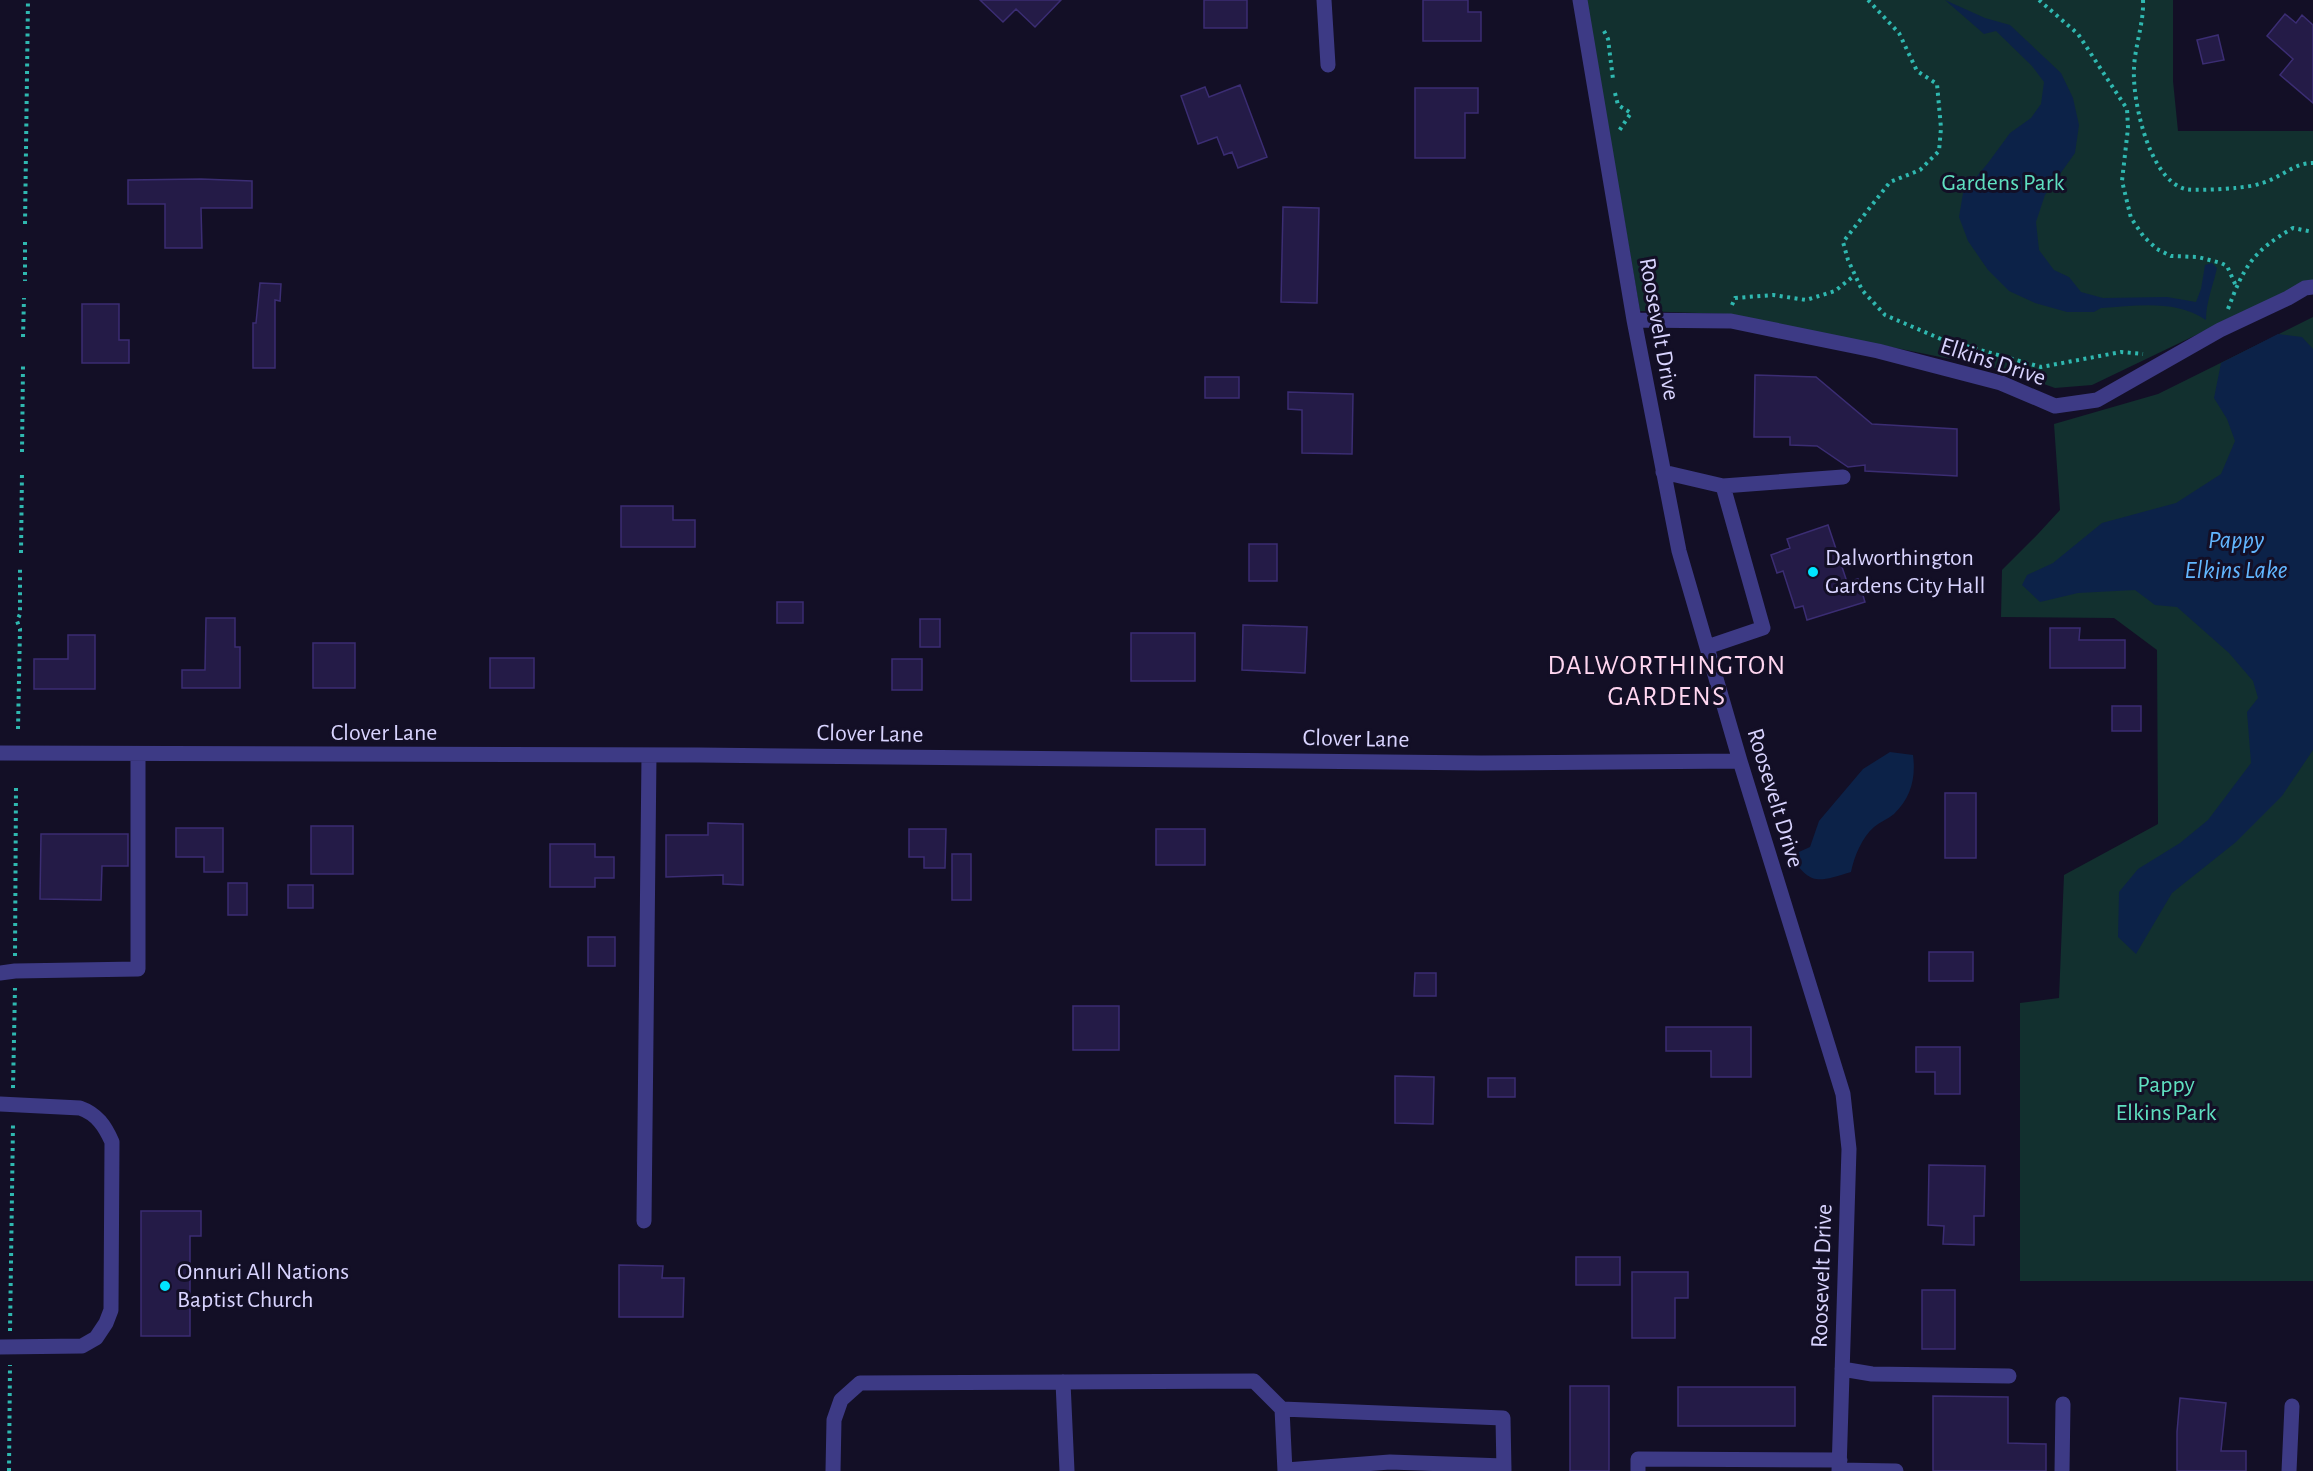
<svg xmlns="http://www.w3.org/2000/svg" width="2313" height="1471" font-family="'Alegreya Sans',sans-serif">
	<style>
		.green { fill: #12302f }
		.water { fill: #0c2248 }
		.building { fill: #241b47; stroke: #3b2d73; stroke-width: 1.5 }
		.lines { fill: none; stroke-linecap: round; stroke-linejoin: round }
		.path { stroke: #2fb8b0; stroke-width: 4; stroke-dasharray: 3 4.5; stroke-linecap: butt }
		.minor { stroke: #3d3a85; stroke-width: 15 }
		.poi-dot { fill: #00e5ff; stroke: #130f26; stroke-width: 2 }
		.labels { text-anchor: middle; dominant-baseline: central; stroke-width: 6; stroke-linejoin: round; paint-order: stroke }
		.park-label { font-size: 24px; fill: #5fe0c0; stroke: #130f26 }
		.street-label { font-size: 24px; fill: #d9d4ff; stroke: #130f26 }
		.poi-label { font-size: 24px; fill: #d9d4ff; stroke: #130f26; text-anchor: start }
		.water-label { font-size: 26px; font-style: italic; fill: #62b6ff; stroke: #130f26 }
		.quarter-label { font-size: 27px; letter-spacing: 1.5px; fill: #ffd6f0; stroke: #130f26 }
	</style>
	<rect width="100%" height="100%" fill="#130f26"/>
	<path class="green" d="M1586 0H2173V81L2178 131H2313V283L2244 312 2092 385 2055 388 2005 370 1727 314 1640 311Z
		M2313 317V1281H2020V1003L2059 998 2064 875 2158 824 2157 650 2114 618 2001 617 2002 570 2037 535 2060 510 2054 424 2158 394Z"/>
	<path class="water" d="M1945 0 1985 18 2010 25 2061 73 2073 98 2079 125 2075 153 2045 195 2036 222 2039 250 2054 270 2069 277 2081 292 2103 298 2167 297 2196 302 2201 289 2205 265 2212 263 2217 268C2213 286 2206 302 2206 320 2175 299 2136 306 2101 308L2094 312H2067L2035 303 2009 291 1988 270 1968 241 1959 217 1963 193 1988 163 2010 133 2031 118 2041 104 2044 82 2032 66 1996 31 1984 34Z
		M2278 334 2302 337 2313 349V750L2282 796 2236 842 2172 893 2136 954 2118 937 2119 892 2138 869 2180 843 2208 820 2251 763 2247 712 2258 698 2253 681 2229 653 2177 607 2155 605 2135 590 2078 593 2040 602 2022 585 2027 575 2053 563 2102 523 2176 503 2221 474 2235 441 2227 419 2214 398 2221 363Z
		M1890 752 1913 755C1916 778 1911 798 1894 814 1888 819 1880 822 1874 827 1862 837 1854 857 1851 872 1817 882 1812 886 1790 856L1810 847 1819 821 1863 769Z"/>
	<path class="building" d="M980 0H1061L1035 27 1016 9 1003 22Z
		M1204 0H1247V28H1204Z
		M1423 0H1468V12H1481V41H1423Z
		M2285 14 2296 23 2302 15 2313 25V103L2280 75 2293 59 2267 36Z
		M2218 35 2224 60 2203 64 2197 40Z
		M1240 85 1267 157 1238 168 1232 152 1224 155 1217 137 1198 144 1181 96 1205 87 1209 97Z
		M1415 88H1478V113H1465V158H1415Z
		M201 179 252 181V208H201L202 248H165V204H128V180Z
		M1283 207 1319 208 1317 303 1281 302Z
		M260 283 281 284 280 301 275 300V368H253V323H256Z
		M82 304H119V340H129V363H82Z
		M1755 375 1816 377 1872 424 1957 429V476L1865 471V465L1848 467 1817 446 1790 445V437H1754Z
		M1205 377H1239V398H1205Z
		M1288 392 1353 394 1352 454 1302 453V410L1288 409Z
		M621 506H673V520H695V547H621Z
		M1828 525 1847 582 1858 579 1865 602 1807 620 1803 606 1795 608 1783 571 1777 573 1771 555 1790 548 1787 539Z
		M1249 544H1277V581H1249Z
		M777 602H803V623H777Z
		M206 618H235V647H240V688H182V670H205Z
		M920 619H940V647H920Z
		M1243 625 1307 627 1305 673 1242 670Z
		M2050 628H2080L2079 640H2125V668H2050Z
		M1131 633H1195V681H1131Z
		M68 635H95V689H34V659H68Z
		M313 643H355V688H313Z
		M490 658H534V688H490Z
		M892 659H922V690H892Z
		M2112 706H2141V731H2112Z
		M1945 793H1976V858H1945Z
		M708 823 743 824V885L723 884V875L666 877V835H708Z
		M311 826H353V874H311Z
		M176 828H223V872H204V857H176Z
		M909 829H946L945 868H924V857H909Z
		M1156 829H1205V865H1156Z
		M41 834H128V866H102L101 900 40 899Z
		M550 844H595V857H614V878H595V887H550Z
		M952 854H971V900H952Z
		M228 883H247V915H228Z
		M288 885H313V908H288Z
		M588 937H615V966H588Z
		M1929 952H1973V981H1929Z
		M1415 973H1436V996H1414Z
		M1073 1006H1119V1050H1073Z
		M1666 1027H1751V1077H1711V1051H1666Z
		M1916 1047H1960V1094H1935V1072H1916Z
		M1395 1076 1434 1077 1433 1124 1395 1123Z
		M1488 1078H1515V1097H1488Z
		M1929 1165 1985 1166 1984 1216H1974V1245L1943 1244 1944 1226 1928 1225Z
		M141 1211H201V1236H190V1336H141Z
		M1576 1257H1620V1285H1576Z
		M619 1265 663 1266 662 1278H684L683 1317H619Z
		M1632 1272H1688V1298H1675V1338H1632Z
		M1922 1290H1955V1349H1922Z
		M1570 1386H1609V1471H1570Z
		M1678 1387H1795V1426H1678Z
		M1933 1396 2008 1397V1443L2046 1444V1471H1933Z
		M2180 1398 2226 1403 2221 1451H2246V1471H2177V1432Z"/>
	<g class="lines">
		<path class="path" d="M1868 0 1899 33 1917 71 1937 84 1941 128 1939 151 1920 170 1890 182 1843 242 1848 260 1862 290 1885 315 1941 339 2041 367 2121 352 2143 354
			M2039 0 2078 34 2127 109 2128 128 2122 181 2131 218 2144 237 2157 249 2171 256 2198 257 2221 263 2227 266 2236 286
			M2143 0C2144 23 2135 45 2134 68 2132 100 2149 179 2185 189 2192 191 2227 189 2235 188 2244 187 2254 186 2262 183 2281 178 2293 163 2313 163
			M1604 31 1608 39 1613 79
			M1615 93 1618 105 1631 113 1619 131
			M25 224 28 0
			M25 242V281
			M1732 305 1735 298 1773 295 1806 300 1835 291 1855 275
			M2228 309C2244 266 2253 251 2293 228L2313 232
			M23 337 24 298
			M22 452 23 366
			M21 553 22 472
			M18 729 20 629 17 621 20 614V569
			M15 956 16 786
			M13 1088 15 988
			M10 1331 13 1124
			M9 1471 10 1365"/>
		<path class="minor" d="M1324 0 1328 65
			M1580 0 1634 320 1679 551 1740 761 1843 1094 1849 1149 1839 1471
			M1634 320 1731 321 1878 351 2001 383 2055 406 2097 400 2220 330 2288 298 2305 288 2313 287
			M1663 472 1723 486
			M1707 647 1763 628 1723 486 1843 477
			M0 753 699 755 1481 763 1740 761
			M0 973 15 971 138 969V754
			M0 1104 80 1108C97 1114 105 1126 112 1142L111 1310 106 1323 96 1338 82 1346 0 1347
			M644 1221 649 755
			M1842 1369 1872 1374 2009 1376
			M1063 1382 1067 1471
			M1282 1409 1285 1471
			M1286 1470 1390 1462 1504 1466
			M1839 1470 1896 1471
			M833 1471 834 1420 841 1400 860 1383 1254 1381 1282 1409 1503 1418 1504 1471
			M1638 1471V1459L1840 1460
			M2062 1471 2063 1404
			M2289 1471 2292 1406"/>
	</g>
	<g class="poi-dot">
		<circle cx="1813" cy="572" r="6"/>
		<circle cx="165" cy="1286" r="6"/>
	</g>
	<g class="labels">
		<g class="park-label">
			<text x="2003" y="183">Gardens Park</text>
			<text x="2166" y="1085">Pappy<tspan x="2166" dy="28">Elkins Park</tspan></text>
		</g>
		<g class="street-label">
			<text transform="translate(1659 329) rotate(80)">Roosevelt Drive</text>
			<text transform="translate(1993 362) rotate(18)">Elkins Drive</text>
			<text x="384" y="733">Clover Lane</text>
			<text transform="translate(870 734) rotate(1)">Clover Lane</text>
			<text transform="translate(1356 739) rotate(1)">Clover Lane</text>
			<text transform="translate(1775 798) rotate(73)">Roosevelt Drive</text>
			<text transform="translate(1822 1276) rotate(-88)">Roosevelt Drive</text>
		</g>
		<g class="poi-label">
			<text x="1825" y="558">Dalworthington<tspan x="1825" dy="28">Gardens City Hall</tspan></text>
			<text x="177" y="1272">Onnuri All Nations<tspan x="177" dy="28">Baptist Church</tspan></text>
		</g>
		<g class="water-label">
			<text x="2236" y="540">Pappy<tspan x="2236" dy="30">Elkins Lake</tspan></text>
		</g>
		<g class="quarter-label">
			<text x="1667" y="665">DALWORTHINGTON<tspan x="1667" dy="31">GARDENS</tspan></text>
		</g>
	</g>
</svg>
